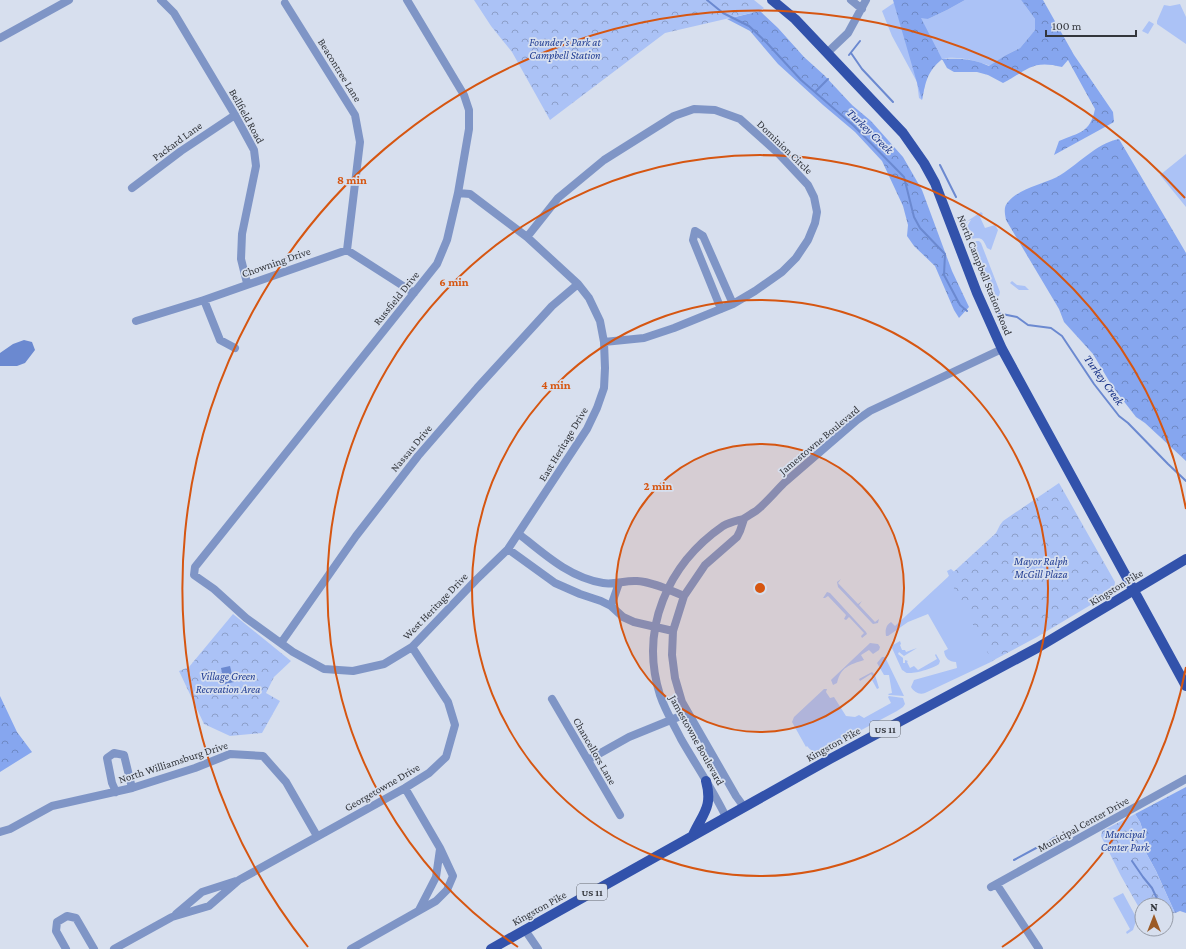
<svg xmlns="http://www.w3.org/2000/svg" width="1186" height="949" font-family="'Crimson Pro',serif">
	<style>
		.green { fill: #abc2f6 }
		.forest { fill: url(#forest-crowns) }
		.park { fill: url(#park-crowns) }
		.water { fill: #6b89d0 }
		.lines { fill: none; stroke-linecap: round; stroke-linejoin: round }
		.stream { stroke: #6b89d0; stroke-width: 2 }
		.minor { stroke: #7f95c6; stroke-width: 8 }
		.major { stroke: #3252ab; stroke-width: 10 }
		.ring { fill: none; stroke: #d65611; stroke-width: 2 }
		.labels { text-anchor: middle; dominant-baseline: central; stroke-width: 3.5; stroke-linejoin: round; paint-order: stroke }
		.shield { fill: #d7dfee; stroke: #646971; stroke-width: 1 }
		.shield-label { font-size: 10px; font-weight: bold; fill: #33363c }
		.park-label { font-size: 11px; font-style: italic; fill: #244095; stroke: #d7dfee }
		.street-label { font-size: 11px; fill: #33363c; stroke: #d7dfee }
		.water-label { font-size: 12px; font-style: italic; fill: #193387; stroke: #d7dfee }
		.centre { fill: #d65611; stroke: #d7dfee; stroke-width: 2 }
		.ring-label { font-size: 12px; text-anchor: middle; font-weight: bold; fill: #d65611; stroke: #d7dfee; stroke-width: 3.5; stroke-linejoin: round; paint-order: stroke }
	</style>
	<defs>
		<pattern id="forest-crowns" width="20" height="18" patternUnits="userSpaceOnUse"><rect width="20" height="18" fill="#86a6ef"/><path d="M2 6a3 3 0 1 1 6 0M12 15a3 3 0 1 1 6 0" fill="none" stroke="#6e88c3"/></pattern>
		<pattern id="park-crowns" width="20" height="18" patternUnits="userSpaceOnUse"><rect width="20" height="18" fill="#abc2f6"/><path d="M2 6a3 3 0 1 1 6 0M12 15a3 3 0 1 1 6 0" fill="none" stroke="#8c9ec8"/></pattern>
	</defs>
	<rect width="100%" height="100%" fill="#d7dfee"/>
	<path class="green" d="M898 0 928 19 947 10 965 0H1021L1035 19V30L1020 48 1006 55 990 66C979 61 954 55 943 59 936 62 929 72 926 78 924 85 924 93 922 100L919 98 917 82 892 36 882 11Z
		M1180 4 1186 17V44L1157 24V21L1164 5 1170 6Z
		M1149 21 1154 24 1148 34 1142 31Z
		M1186 154V207L1160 175Z
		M981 212 983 214 980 217 985 228 995 225 998 230 991 250 987 248C982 236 981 238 969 239 967 232 966 226 971 220L968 221 966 224 965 223 969 220Z
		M976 241H979L981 243 1000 292 999 296 995 297 992 295 974 246V243Z
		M1012 281 1017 285 1025 286 1029 290H1019L1010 283Z
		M951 569 961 578 995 658 993 661 925 693C919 695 914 692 911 687L914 680 957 668 956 662C949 662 945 658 944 651L948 649 928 614 908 622 888 636H886C885 630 886 625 891 622L895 626 949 576 947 571Z
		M841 579 838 583 858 604 862 601 859 605 875 622 879 619 878 623 873 624 871 622 838 587 837 582Z
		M827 592 830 593 866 632 867 634 862 638 861 636 864 633 849 617 846 620 844 619 846 615 828 596 825 598H823Z
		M900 641 901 644 900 645 902 650H905L906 652 917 648 904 656 899 652 898 654 903 658V663H905V660L908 661 907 662 910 668 914 666 918 670 937 659 935 655 936 654 940 661 939 664C934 668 915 674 908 673 905 673 905 671 902 670L892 648 893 645Z
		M870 643 878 644 880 647 879 650 873 654 869 650 861 655 864 660C849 665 841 667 837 683L833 685 831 680 833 678Z
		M882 657H885L904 696 889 695 888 694 892 693 889 675H884L877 663Z
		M872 672 875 675 879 688 877 689 872 680 874 679 871 674 860 681 859 679Z
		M824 689H827L826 692 830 698 834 697 846 716 855 717 859 715 864 718 891 703 888 697 889 696 903 698 905 704 903 707 897 711 822 751C815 753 812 752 807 746L806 747 792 722 794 717Z
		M1123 893 1136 917V921L1133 930 1127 934 1126 932 1130 929 1113 898Z"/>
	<path class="forest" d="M893 0H965L947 10 928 19 921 18 942 59C958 58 975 59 989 66L1006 55 1020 48 1035 30V19L1021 0H1043L1074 55 1113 112 1114 122 1054 155 1059 141C1080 132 1090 133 1095 109L1068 60 1062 67C1031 59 1027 71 1003 83L988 75 977 72H954L947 68 942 59C927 72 926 81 922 100Z
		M760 11 778 28 804 57 824 75 852 105 871 121 903 157 922 190 952 271 969 307 959 318 954 310 935 266 914 246 907 236 908 225 903 206 882 161 855 132 823 105 778 64 750 31 727 19Z
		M1119 139 1186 253V461L1145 423 1136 417 1112 386 1093 354 1064 322 1059 309 1006 220C1005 214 1003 207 1008 202 1020 188 1041 185 1057 177 1078 165 1095 144 1119 139Z
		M0 696 17 732 32 752 0 772Z
		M1186 787V913L1180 911 1175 913 1156 871 1144 849 1143 831 1140 822 1135 814Z"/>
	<path class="park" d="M474 0H754L764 8 760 11 665 33 550 120 512 52 491 26Z
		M1059 483 1115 582 1114 589 1109 594 1037 637 992 661 948 577 996 533 1000 525 1003 521Z
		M233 614 291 661 274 677 266 693 280 701 262 733 230 736 204 724 179 671 189 667Z
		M1135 814 1140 822 1143 831 1144 849 1156 871 1175 913 1166 915V905H1142V913L1121 876 1101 836 1102 831Z"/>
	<path class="water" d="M24 340 32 342 35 350 25 363 17 366H0V353L13 344Z
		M230 666 234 682 225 684 224 680 217 679V677L222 673 221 668Z"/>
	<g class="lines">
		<path class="stream" d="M707 0 723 13 749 26 767 43 801 80 854 126 904 177 914 217 920 228 945 254 944 275 960 305 967 311
			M851 53 862 69 893 102
			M849 55 860 41
			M815 92 828 79
			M940 165 956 197
			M997 313 1017 317 1028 325 1051 328 1062 336 1094 384 1119 416 1128 423 1168 464 1186 481
			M1048 842 1055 837
			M1014 860 1038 847
			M1132 861 1143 877 1152 888 1160 905"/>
		<path class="minor" d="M161 0 174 13 235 115 254 150 256 166 242 234 241 259 247 283
			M407 0 464 95 469 110V129L458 193 447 240 437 264 195 567 194 575 214 589 246 618 293 652 324 669 353 671 384 664 412 647 476 580 508 549 587 429 597 408 604 388 605 368 604 342 600 321 589 298 578 284 527 237 470 194 458 193
			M851 0 862 9
			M285 3 355 115 360 142 347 250
			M0 38 69 0
			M827 53 848 33 866 0
			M132 188 181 151 235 115
			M527 237 558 198 604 160 674 116 694 109 715 110 740 119 778 153 808 185 814 197 817 212 815 223 808 240 796 258 782 272 755 291 733 304 674 328 644 338 604 342
			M204 300 220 340 235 348
			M721 309 693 240 695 231 703 236 733 304
			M136 321 204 300 347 250 414 293
			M744 519 740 531 737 537 705 565 684 596 673 631 672 655 675 678 682 702 736 796 744 807
			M519 534C544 554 570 578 603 583 615 585 625 580 637 581 653 582 669 590 684 596
			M508 549 555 583 580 594 601 601 611 606 623 617 634 622 673 631
			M611 606 619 583
			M281 643 356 536 418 456 477 388 552 306 578 284
			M552 699 620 815
			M588 760 629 737 688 713
			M116 792 112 783 107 758 114 753 124 755 132 788
			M726 817C713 790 696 765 681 739 674 725 665 710 660 695 639 629 668 564 723 526 730 522 736 521 743 519 747 517 752 513 756 511 766 503 775 492 784 483 808 462 833 441 857 420L870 411 1002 349
			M0 832 10 829 52 806 132 788 195 768 230 754 263 756 286 782 317 836
			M997 885 1039 949
			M991 887 1186 779
			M419 910 436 877 440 849
			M176 914 202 892 236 881
			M525 930 538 949
			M66 949 56 931 57 922 67 916 76 918 94 949
			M114 949 172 917 209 906 239 880 405 788 429 773 446 757 455 725 448 702 412 647
			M351 949 436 901 447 890 453 876 440 848 405 788"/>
		<path class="major" d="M772 0 795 19 903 133 924 163 935 183 977 293 1002 349 1186 686
			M693 835C703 813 713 807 706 781
			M491 949 830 759 1037 648 1186 559"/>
	</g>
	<circle cx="760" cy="588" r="144" fill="#d65611" fill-opacity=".12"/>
	<g class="ring">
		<circle cx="760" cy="588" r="144"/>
		<circle cx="760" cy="588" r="288"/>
		<path d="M1186 667A433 433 0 0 1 1002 947M518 947A433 433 0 1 1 1186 509"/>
		<path d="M308 947A577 577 0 0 1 1185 198"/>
	</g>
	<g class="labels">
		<g class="shield">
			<rect x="870" y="721" width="30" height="16" rx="3"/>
			<rect x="577" y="884" width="30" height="16" rx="3"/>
		</g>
		<g class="shield-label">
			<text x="885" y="729">US 11</text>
			<text x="592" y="892">US 11</text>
		</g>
		<g class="park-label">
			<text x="565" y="42">Founder's Park at<tspan x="565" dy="13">Campbell Station</tspan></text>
			<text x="1041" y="561">Mayor Ralph<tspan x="1041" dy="13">McGill Plaza</tspan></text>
			<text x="228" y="676">Village Green<tspan x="228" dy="13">Recreation Area</tspan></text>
			<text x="1125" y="834">Muncipal<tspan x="1125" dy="13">Center Park</tspan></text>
		</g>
		<g class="street-label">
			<text transform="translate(340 70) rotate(58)">Beacontree Lane</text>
			<text transform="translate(247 116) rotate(61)">Bellfield Road</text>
			<text transform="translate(177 141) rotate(-36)">Packard Lane</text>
			<text transform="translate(785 147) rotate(44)">Dominion Circle</text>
			<text transform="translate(276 262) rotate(-19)">Chowning Drive</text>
			<text transform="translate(985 275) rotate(68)">North Campbell Station Road</text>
			<text transform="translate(396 298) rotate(-51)">Russfield Drive</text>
			<text transform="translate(819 440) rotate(-40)">Jamestowne Boulevard</text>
			<text transform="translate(563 444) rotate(-59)">East Heritage Drive</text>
			<text transform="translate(411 448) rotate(-50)">Nassau Drive</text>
			<text transform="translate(1116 587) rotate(-31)">Kingston Pike</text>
			<text transform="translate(435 606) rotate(-46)">West Heritage Drive</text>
			<text transform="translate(697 740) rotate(61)">Jamestowne Boulevard</text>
			<text transform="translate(833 744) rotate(-29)">Kingston Pike</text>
			<text transform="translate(595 751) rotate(60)">Chancellors Lane</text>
			<text transform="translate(173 762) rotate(-18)">North Williamsburg Drive</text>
			<text transform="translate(382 787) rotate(-30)">Georgetowne Drive</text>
			<text transform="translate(1083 824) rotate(-29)">Municipal Center Drive</text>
			<text transform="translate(539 908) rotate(-29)">Kingston Pike</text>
		</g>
		<g class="water-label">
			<text transform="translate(870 131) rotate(44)">Turkey Creek</text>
			<text transform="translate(1104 380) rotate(54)">Turkey Creek</text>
		</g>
	</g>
	<circle cx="760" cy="588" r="6" class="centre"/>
	<g class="ring-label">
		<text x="352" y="184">8 min</text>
		<text x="454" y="286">6 min</text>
		<text x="556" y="389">4 min</text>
		<text x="658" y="490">2 min</text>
	</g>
	<g transform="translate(1154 917)"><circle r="19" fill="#d7dfee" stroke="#959ba7"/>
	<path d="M0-3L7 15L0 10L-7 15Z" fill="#9c5b26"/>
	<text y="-6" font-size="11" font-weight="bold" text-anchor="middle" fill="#33363c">N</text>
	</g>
	<path d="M1046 30v6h90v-6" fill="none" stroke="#33363c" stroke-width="2"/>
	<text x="1052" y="30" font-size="12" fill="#33363c" stroke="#d7dfee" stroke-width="3" paint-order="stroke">100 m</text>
</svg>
